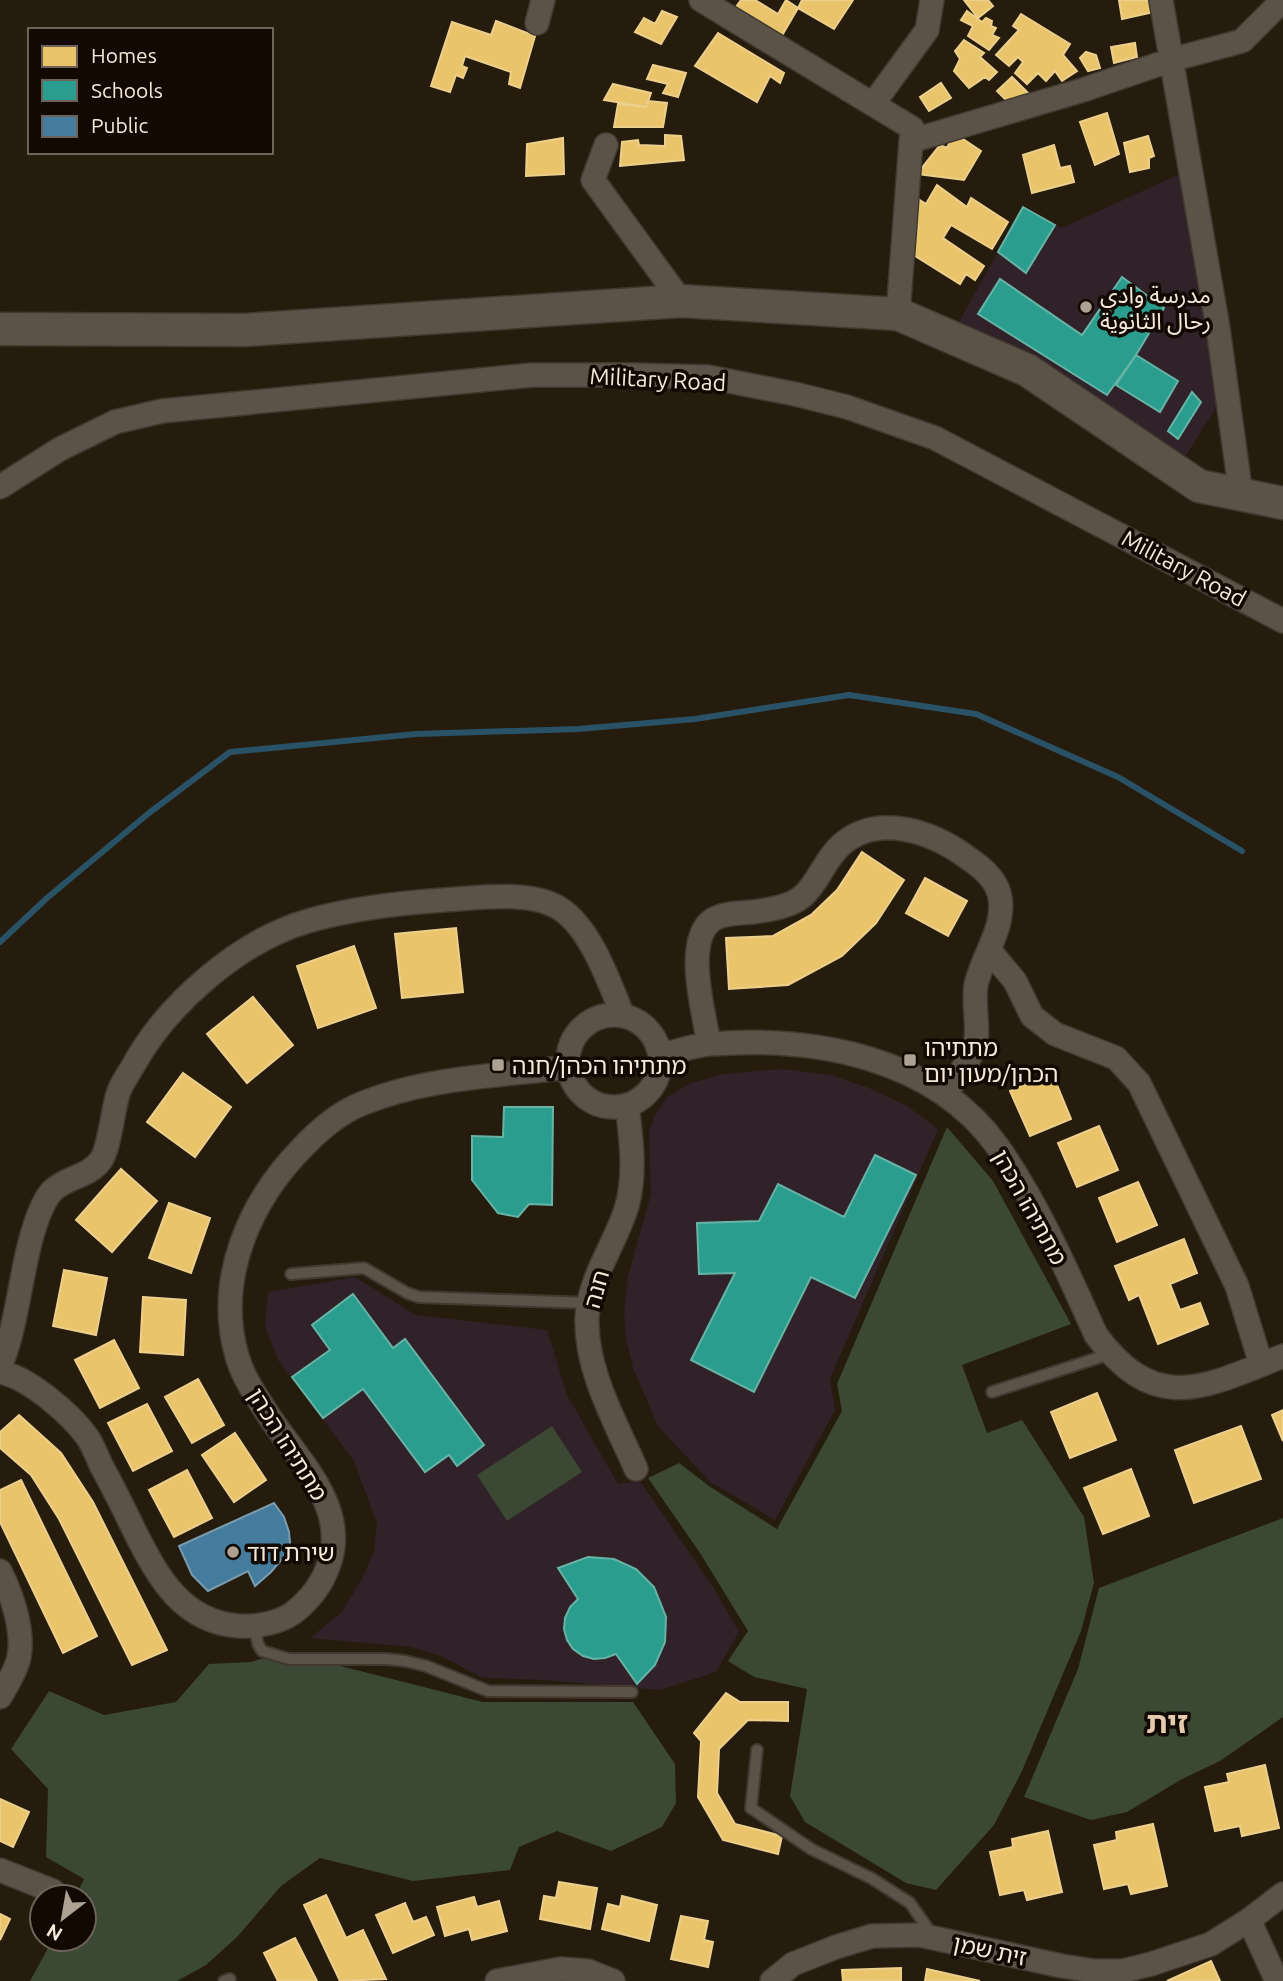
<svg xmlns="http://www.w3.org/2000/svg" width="1283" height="1981" font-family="Ubuntu,'Noto Sans Arabic','Noto Sans Hebrew',sans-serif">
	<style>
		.education { fill: #312128 }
		.green { fill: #3b4834 }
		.homes { fill: #e9c46a; stroke: #edcf8c; stroke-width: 2 }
		.schools { fill: #2a9d8f; stroke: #67b4a6; stroke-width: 2 }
		.public { fill: #457b9d; stroke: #7a9caf; stroke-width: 2 }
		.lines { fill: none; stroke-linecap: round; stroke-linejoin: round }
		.stream { stroke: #2a5266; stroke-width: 6 }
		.lane-casing { stroke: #41392f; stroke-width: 14 }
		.street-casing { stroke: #41392f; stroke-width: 26 }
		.secondary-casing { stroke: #41392f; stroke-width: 35 }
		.lane { stroke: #5b5248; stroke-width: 10 }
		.street { stroke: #5b5248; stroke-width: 23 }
		.secondary { stroke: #5b5248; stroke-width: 32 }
		.poi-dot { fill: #ada193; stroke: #110902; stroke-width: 2.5 }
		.labels { text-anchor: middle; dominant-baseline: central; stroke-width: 7; stroke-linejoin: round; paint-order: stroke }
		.poi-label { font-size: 23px; fill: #f6e9da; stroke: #110902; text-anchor: start }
		.street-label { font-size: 23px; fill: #f6e9da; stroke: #110902 }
		.district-label { font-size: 30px; font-weight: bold; fill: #e6ccaf; stroke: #110902 }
	</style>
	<rect width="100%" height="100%" fill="#251c0e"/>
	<path class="education" d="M1191 171 1217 406 1177 470 954 331 1023 207 1062 228 1173 177Z
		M782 1069 831 1075 869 1088 907 1106 938 1129 830 1379 835 1410 775 1520 710 1482 658 1426 633 1368 626 1339 624 1312 628 1276 651 1194 649 1131 656 1113 667 1097 691 1083 723 1074Z
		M355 1277 416 1315 547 1330 567 1395 618 1484 640 1481 715 1590 739 1632 716 1672 660 1690 545 1680 483 1678 439 1655 411 1647 310 1638 342 1612 361 1580 374 1552 377 1523 354 1461 278 1360 265 1326 268 1292Z"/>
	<path class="green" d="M947 1127 993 1181 1071 1324 962 1365 987 1433 1022 1420 1084 1517 1094 1583 1081 1631 1022 1771 994 1825 936 1890 906 1883 805 1822 790 1796 807 1689 754 1677 728 1661 748 1631 700 1553 648 1478 679 1463 709 1486 777 1529 842 1411 837 1384Z
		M552 1426 582 1472 507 1521 477 1475Z
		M1283 1518V1717L1220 1761 1182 1779 1127 1812 1091 1820 1024 1797 1078 1669 1099 1588Z
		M285 1652 483 1702H633L675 1764 676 1803 662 1827 611 1851 557 1831 519 1847 510 1870 413 1881 320 1858 281 1886 237 1937 206 1965 177 1981H30L53 1939H84V1897H75L84 1879 46 1857 48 1789 11 1749 49 1691 104 1715 176 1702 209 1664 251 1662Z"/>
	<path class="homes" d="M741 0H755L778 14 786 0 798 8 780 39 765 32 768 27 736 7Z
		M802 0H853L834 29 798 8Z
		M964 0H988L993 6 978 18Z
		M1119 0H1153L1154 12 1122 19Z
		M662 11 677 17 661 44 635 32 644 18 655 24Z
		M967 11 982 22 986 18 992 21 991 26 996 28 992 35 999 38 989 50 968 36 973 26 961 20Z
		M1021 14 1070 44 1063 55 1077 71 1062 81 1055 71 1046 81 1038 73 1027 84 1015 73 1023 62 1018 57 1009 66 996 55 1019 30 1013 26Z
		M496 21 535 36 520 88 509 84 511 72 465 56 462 66 467 68 463 78 456 75 450 92 431 86 452 22 491 35Z
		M718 33 784 73 780 83 770 76 757 102 695 66Z
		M964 40 984 53 980 57 997 72 989 80 985 77 969 88 954 71 960 59 955 51Z
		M1135 43 1137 57 1114 63 1111 47Z
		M1086 52 1096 55 1100 68 1088 71 1080 58Z
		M653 65 686 73 678 97 663 93 668 84 647 79Z
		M1012 77 1028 93 1012 106 997 91Z
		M941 83 951 98 929 111 920 97Z
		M613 84 651 93 646 107 604 100Z
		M648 101 667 103 663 127H614L618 104 646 107Z
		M1107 113 1119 154 1095 165 1080 122Z
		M954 133 981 151 964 180 917 174 940 145 947 148Z
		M665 135 681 136 684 160 620 166 622 142 638 140 639 145 665 146Z
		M1148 136 1154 156 1149 158V168L1130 172 1124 143Z
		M563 138 564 174 526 176 527 144Z
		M1054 145 1060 168 1070 166 1074 182 1032 193 1023 155Z
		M937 185 967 207 971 198 1008 222 992 249 951 225 943 238 984 266 975 280 966 274 960 284 904 249 919 227 906 221 918 199 926 204Z
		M862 852 904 880 876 923 842 956 788 985 729 989 726 938 773 936 811 915 837 890Z
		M925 878 967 901 948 936 906 913Z
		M456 928 463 992 402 998 395 934Z
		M354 946 376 1008 318 1028 297 966Z
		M253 997 293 1045 247 1083 207 1034Z
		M183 1073 231 1107 195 1157 147 1122Z
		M1052 1073 1071 1119 1030 1136 1010 1091Z
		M1099 1126 1118 1170 1077 1187 1058 1143Z
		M121 1169 157 1201 112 1252 76 1220Z
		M1138 1182 1157 1225 1117 1242 1099 1198Z
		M169 1203 210 1218 191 1273 149 1258Z
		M1184 1239 1197 1273 1170 1284 1180 1310 1200 1303 1208 1324 1158 1344 1139 1295 1129 1300 1115 1266Z
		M64 1270 107 1278 96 1335 53 1326Z
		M143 1297 186 1300 183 1355 140 1352Z
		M114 1340 139 1388 100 1408 75 1360Z
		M198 1379 224 1425 192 1443 165 1397Z
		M1097 1393 1116 1440 1070 1458 1051 1412Z
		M147 1404 172 1451 133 1471 108 1423Z
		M1283 1410V1441L1272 1415Z
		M19 1415 61 1453 93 1502 167 1650 132 1665 59 1519 31 1475 0 1448V1432Z
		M1241 1426 1261 1479 1194 1503 1175 1450Z
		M235 1433 266 1480 234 1502 202 1455Z
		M1131 1469 1149 1516 1103 1534 1084 1488Z
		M187 1470 212 1518 174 1537 149 1490Z
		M21 1480 97 1636 63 1653 0 1522V1490Z
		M726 1693 740 1702H788V1721L748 1720 719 1749 717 1793 735 1824 782 1836 778 1854 723 1840 698 1797 701 1741 694 1733Z
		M1265 1765 1279 1828 1242 1836 1240 1826 1215 1831 1205 1787 1229 1782 1227 1774Z
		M0 1799 29 1812 13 1847 0 1841Z
		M1153 1824 1167 1886 1131 1894 1128 1884 1104 1889 1094 1845 1117 1840 1116 1832Z
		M1048 1831 1062 1892 1027 1900 1024 1890 1000 1895 990 1852 1013 1847 1012 1839Z
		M559 1882 597 1888 590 1929 540 1919 544 1896 556 1898Z
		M326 1895 346 1938 363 1930 386 1979 340 1981 304 1905Z
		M622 1896 657 1905 649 1941 602 1929 608 1904 620 1907Z
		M474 1897 477 1907 499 1901 507 1931 472 1940 469 1929 445 1936 437 1907Z
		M405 1903 413 1922 426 1917 434 1935 393 1953 376 1915Z
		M0 1914 10 1919 0 1940Z
		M681 1916 708 1921 704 1940 713 1942 708 1967 671 1959Z
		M295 1938 317 1981H278L264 1953Z
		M1211 1961 1220 1981H1167Z
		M901 1968V1981H843L842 1970Z
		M927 1969 980 1981H925Z"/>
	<path class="schools" d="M1023 207 1055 225 1026 273 998 252Z
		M1122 277 1164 308 1136 355 1107 395 978 314 1000 279 1082 335Z
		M1136 355 1178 381 1160 412 1116 385Z
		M1192 392 1201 402 1178 439 1168 431Z
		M504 1107H553L552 1205 529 1204 518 1217 498 1213 472 1180V1136L503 1137Z
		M875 1155 916 1175 855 1298 811 1277 754 1392 691 1360 735 1273 699 1274 697 1223 759 1221 778 1184 844 1217Z
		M353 1294 393 1348 405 1339 484 1445 457 1466 449 1455 425 1472 363 1389 323 1418 292 1377 330 1350 312 1325Z
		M588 1557 614 1559 636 1569 654 1587 666 1617 665 1642 655 1665 637 1684 616 1654 605 1658 594 1659 583 1656 573 1649 567 1640 564 1629 565 1618 570 1607 578 1599 558 1568Z"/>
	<path class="public" d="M274 1503 284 1517 289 1532 290 1543 283 1558 271 1572 255 1586 248 1571 208 1591 192 1575 179 1546Z"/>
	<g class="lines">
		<path class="stream" d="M0 942 47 898 149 813 230 752 416 734 578 729 695 719 849 695 976 714 1118 777 1242 851"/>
		<defs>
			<path id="lane" d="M291 1274 364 1268 407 1293 419 1297 590 1303
				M992 1392 1110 1354
				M254 1625 258 1644 262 1651 289 1659H386L405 1661 426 1666 488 1691 632 1692
				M757 1750 751 1808 811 1849 871 1878 910 1903 933 1936
				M224 1981 230 1979"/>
			<path id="street" d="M701 0 912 128 898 314
				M1161 0 1218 328 1241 495
				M537 23 543 0
				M873 104 927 30 932 0
				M911 141 1083 90 1171 60 1242 41 1283 0
				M606 145 593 180 681 301
				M0 487 60 449 115 422 162 411 532 375H633L708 377 795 394 847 407 935 438 1283 621
				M989 950 1015 981 1032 1016 1055 1034 1116 1058 1139 1083 1237 1286 1261 1364
				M568 1061a46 46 0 1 1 92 0a46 46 0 1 1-92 0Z
				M709 1044C704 1013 684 943 711 921 721 913 740 913 752 912 768 910 790 907 803 896 818 883 825 859 841 845 878 812 933 832 968 858 981 867 994 877 999 893 1008 924 982 956 976 985 972 1007 982 1033 972 1053 965 1067 954 1081 946 1094
				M660 1055C676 1052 694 1045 711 1044 814 1036 934 1057 998 1147 1038 1204 1067 1271 1096 1335 1156 1416 1205 1387 1283 1356
				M627 1105C631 1137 636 1174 627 1206 616 1243 589 1278 587 1317 585 1370 616 1423 636 1469
				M0 1367C20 1318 20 1264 39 1214 42 1207 47 1196 52 1191 66 1177 89 1177 101 1160 109 1149 113 1110 118 1094 121 1084 128 1075 133 1066 167 1004 239 941 308 921 353 908 398 903 444 900 477 898 530 890 559 908 591 928 609 982 623 1016
				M0 1372C28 1377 71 1414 88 1438 93 1446 97 1456 101 1465 113 1487 124 1509 135 1532 158 1577 182 1622 239 1626 256 1627 279 1623 293 1613 310 1600 322 1585 329 1564 349 1507 298 1460 269 1416 257 1397 243 1378 237 1356 215 1280 249 1202 302 1148 319 1130 339 1113 361 1104 426 1077 499 1076 568 1067
				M0 1571C12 1595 24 1630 19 1657 16 1671 7 1685 0 1697
				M0 1870 53 1891
				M1249 1920 1277 1981
				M497 1981 560 1969 588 1971 613 1981
				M772 1981 793 1964 836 1947 872 1936 920 1935 1062 1966 1094 1971H1123L1151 1964 1211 1944 1249 1920 1283 1894"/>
			<path id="secondary" d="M0 329 245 330 681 301 898 314 1027 370 1199 486 1283 503"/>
		</defs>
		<use href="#lane" class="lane-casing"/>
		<use href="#street" class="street-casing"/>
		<use href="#secondary" class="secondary-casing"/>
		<use href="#lane" class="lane"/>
		<use href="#street" class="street"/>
		<use href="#secondary" class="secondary"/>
	</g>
	<g class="poi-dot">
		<circle cx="1086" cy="307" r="7"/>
		<rect x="903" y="1053" width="14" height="14" rx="3.5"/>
		<rect x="491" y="1058" width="14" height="14" rx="3.5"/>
		<circle cx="233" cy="1552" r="7"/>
	</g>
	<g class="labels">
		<g class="poi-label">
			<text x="1100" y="294">مدرسة وادي<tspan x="1100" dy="26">رحال الثانوية</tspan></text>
			<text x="924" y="1047">מתתיהו<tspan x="924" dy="26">הכהן/מעון יום</tspan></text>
			<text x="512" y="1065">מתתיהו הכהן/חנה</text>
			<text x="247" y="1552">שירת דוד</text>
		</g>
		<g class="street-label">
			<text transform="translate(658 379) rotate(3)">Military Road</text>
			<text transform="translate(1184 568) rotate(28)">Military Road</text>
			<text transform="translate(1030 1207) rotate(61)">מתתיהו הכהן</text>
			<text transform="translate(596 1289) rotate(-74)">חנה</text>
			<text transform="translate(288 1444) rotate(58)">מתתיהו הכהן</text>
			<text transform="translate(990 1950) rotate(12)">זית שמן</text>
		</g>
		<g class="district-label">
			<text x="1167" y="1722">זית</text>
		</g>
	</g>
	<rect x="28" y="28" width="245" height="126" fill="#110902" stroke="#6d6358" stroke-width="2"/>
	<rect x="42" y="46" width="35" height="21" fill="#e9c46a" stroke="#6d6358" stroke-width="2"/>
	<text x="91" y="63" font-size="21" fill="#f6e9da">Homes</text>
	<rect x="42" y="80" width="35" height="21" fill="#2a9d8f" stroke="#6d6358" stroke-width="2"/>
	<text x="91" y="98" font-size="21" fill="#f6e9da">Schools</text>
	<rect x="42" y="116" width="35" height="21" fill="#457b9d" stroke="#6d6358" stroke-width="2"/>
	<text x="91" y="133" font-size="21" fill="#f6e9da">Public</text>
	<g transform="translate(63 1918) rotate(211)"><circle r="33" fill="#110902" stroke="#6d6358" stroke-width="2"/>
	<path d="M0-5L12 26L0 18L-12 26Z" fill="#ada193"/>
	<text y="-10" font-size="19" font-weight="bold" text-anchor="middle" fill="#f6e9da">N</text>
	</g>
</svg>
